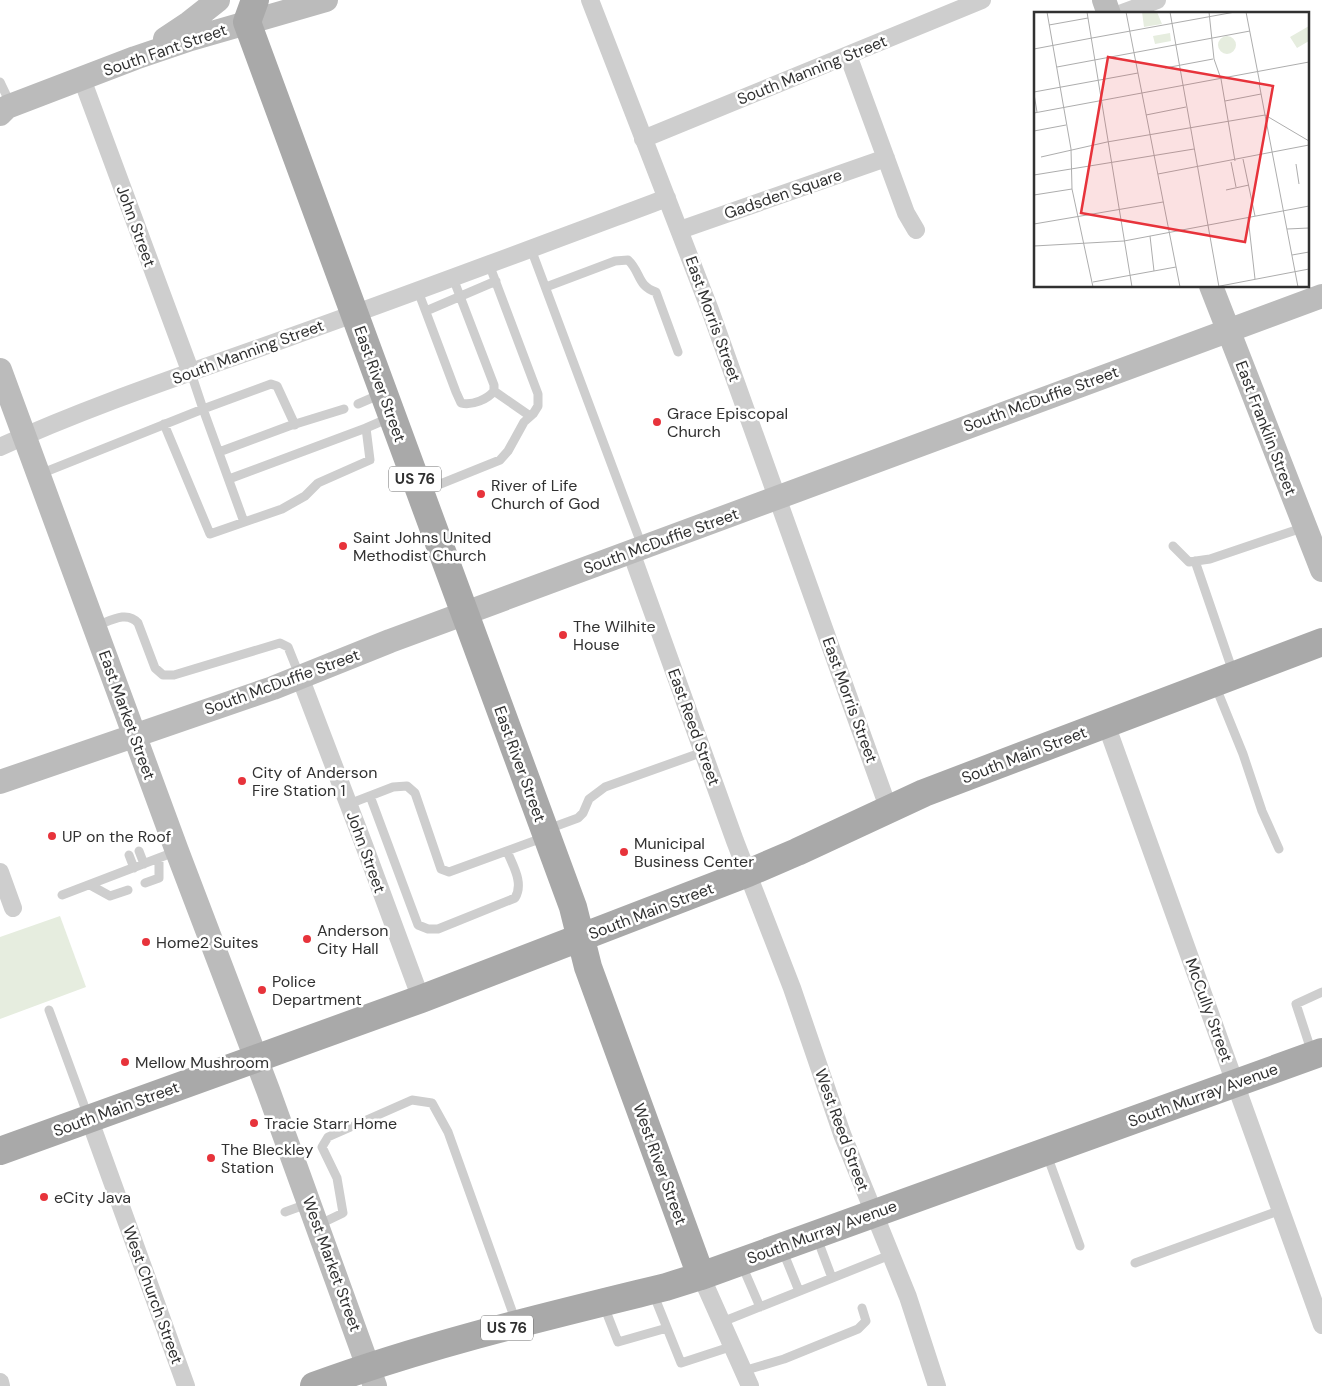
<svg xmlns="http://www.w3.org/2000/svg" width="1322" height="1386" font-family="'DM Sans',sans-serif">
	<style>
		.green { fill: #e6eddf }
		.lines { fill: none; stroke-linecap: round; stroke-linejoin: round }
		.lane { stroke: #cecece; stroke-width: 9 }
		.street { stroke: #cecece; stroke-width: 18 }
		.secondary { stroke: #bbb; stroke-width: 24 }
		.primary { stroke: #a9a9a9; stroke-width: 28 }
		.poi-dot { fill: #e7333b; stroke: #fff; stroke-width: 2 }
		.labels { text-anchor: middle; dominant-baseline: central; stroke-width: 5; stroke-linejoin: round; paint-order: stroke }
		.shield { fill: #fff; stroke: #6f6f6f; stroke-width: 1 }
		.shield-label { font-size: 15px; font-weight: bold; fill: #313131 }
		.street-label { font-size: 16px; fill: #313131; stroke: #fff }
		.poi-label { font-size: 16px; fill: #313131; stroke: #fff; text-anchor: start }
		.inset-road { fill: none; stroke: #adadad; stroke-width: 1 }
		.view { fill: #e7333b; fill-opacity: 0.15; stroke: #e7333b; stroke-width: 2.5 }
		.inset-edge { fill: none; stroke: #313131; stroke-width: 2.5 }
	</style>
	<rect width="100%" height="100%" fill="#fff"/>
	<path class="green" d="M60 916 86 987 0 1019V937Z"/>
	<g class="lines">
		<path class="lane" d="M0 82 11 105
			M531 249 642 546
			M453 278 494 385V391L530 416
			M546 287 615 261 628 260C641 272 637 286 656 292L678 352
			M418 291 456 392 461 403C472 406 488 399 494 391
			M426 311 496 281
			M358 404 381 394
			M164 424 210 534 282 509 305 496 318 483 370 460 366 428 389 418
			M219 452 289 426 344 409
			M40 474 203 409 191 373
			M229 479 366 428
			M423 491 500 460 508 451 524 422 533 414 538 406V394L489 264
			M244 522 203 409 271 384 277 386 295 425
			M1173 546 1189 562 1210 559 1305 527
			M1195 561 1233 672
			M96 626C110 621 127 610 138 623L155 668 163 675H174L280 643 288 647 300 677
			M1215 685 1243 754 1262 811 1279 849
			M370 796 418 925 428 929H438L515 898C524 883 513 866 507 851
			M349 804 393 787 407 786 415 793 441 869 449 872 545 837
			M548 829 578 818 583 813 589 799 605 787 703 752
			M139 851 144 864
			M129 855 134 868
			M145 883 159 878V859
			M90 885 110 896 128 890
			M62 895 177 851
			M49 1010 88 1116
			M1312 1053 1296 1004 1322 992
			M1047 1155 1080 1246
			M285 1212 307 1204
			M318 1225 343 1213 337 1178 322 1147 328 1137 412 1100 432 1103 448 1132 516 1322
			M817 1238 832 1278
			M782 1249 799 1291
			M741 1263 760 1307
			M1135 1263 1281 1210
			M653 1293 681 1363 733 1346
			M604 1306 618 1342 667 1328
			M722 1322 890 1255
			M743 1371 784 1359 858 1329 866 1321 862 1308"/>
		<path class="street" d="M590 0 710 310 889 810
			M1120 14 1157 0
			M848 55 906 213 916 230
			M82 79 191 373
			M643 139 982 0
			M680 230 886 158
			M0 447C94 404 193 372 290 337 416 292 541 245 667 198
			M631 552 735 841 792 988 842 1134 908 1297 937 1386
			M300 677 364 845 421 999
			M1106 724 1322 1325
			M0 872 13 908
			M89 1118 186 1386
			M701 1276 750 1386
			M0 1382 1 1386"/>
		<path class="secondary" d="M1104 0 1109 14
			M165 39 189 23 218 0
			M0 114 7 107 135 58 191 39 326 0
			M1211 286 1322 570
			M0 370 177 851 268 1090 375 1386
			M0 782 273 688 390 641 1322 296"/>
		<path class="primary" d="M255 0 247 22 573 907 588 967 701 1276
			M0 1151 421 999 748 873 797 852 924 793 1322 642
			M314 1386C429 1344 548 1316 666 1287L701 1276 1322 1052"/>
	</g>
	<g class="poi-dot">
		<circle cx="657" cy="422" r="5"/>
		<circle cx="481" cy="494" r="5"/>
		<circle cx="343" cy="546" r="5"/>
		<circle cx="563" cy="635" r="5"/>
		<circle cx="242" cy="781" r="5"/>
		<circle cx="52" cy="836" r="5"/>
		<circle cx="624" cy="852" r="5"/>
		<circle cx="307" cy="939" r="5"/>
		<circle cx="146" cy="942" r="5"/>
		<circle cx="262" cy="990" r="5"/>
		<circle cx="125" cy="1062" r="5"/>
		<circle cx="254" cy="1123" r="5"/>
		<circle cx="211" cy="1158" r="5"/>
		<circle cx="44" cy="1197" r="5"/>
	</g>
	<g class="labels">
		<g class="shield">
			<rect x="389" y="466.5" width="52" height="25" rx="4"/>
			<rect x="481" y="1315.5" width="52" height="25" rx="4"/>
		</g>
		<g class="shield-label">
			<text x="415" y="479">US 76</text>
			<text x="507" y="1328">US 76</text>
		</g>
		<g class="street-label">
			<text transform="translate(165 50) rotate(-19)">South Fant Street</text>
			<text transform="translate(812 70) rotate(-22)">South Manning Street</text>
			<text transform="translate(783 194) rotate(-19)">Gadsden Square</text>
			<text transform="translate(136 226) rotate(70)">John Street</text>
			<text transform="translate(713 319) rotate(70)">East Morris Street</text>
			<text transform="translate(248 352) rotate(-20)">South Manning Street</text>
			<text transform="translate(380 384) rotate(70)">East River Street</text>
			<text transform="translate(1041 399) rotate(-20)">South McDuffie Street</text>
			<text transform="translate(1266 428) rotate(69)">East Franklin Street</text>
			<text transform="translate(661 541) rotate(-20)">South McDuffie Street</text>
			<text transform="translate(282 682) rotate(-20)">South McDuffie Street</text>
			<text transform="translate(850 700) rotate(70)">East Morris Street</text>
			<text transform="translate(127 715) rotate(70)">East Market Street</text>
			<text transform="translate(694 727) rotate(70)">East Reed Street</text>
			<text transform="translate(1024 755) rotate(-21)">South Main Street</text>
			<text transform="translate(520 764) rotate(70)">East River Street</text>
			<text transform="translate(366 852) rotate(70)">John Street</text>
			<text transform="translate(651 911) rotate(-21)">South Main Street</text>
			<text transform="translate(1209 1010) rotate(70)">McCully Street</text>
			<text transform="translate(1203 1095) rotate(-20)">South Murray Avenue</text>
			<text transform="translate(116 1109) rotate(-20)">South Main Street</text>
			<text transform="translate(842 1130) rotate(70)">West Reed Street</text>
			<text transform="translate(660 1164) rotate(70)">West River Street</text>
			<text transform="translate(822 1232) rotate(-20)">South Murray Avenue</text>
			<text transform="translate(332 1264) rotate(70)">West Market Street</text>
			<text transform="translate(153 1295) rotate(70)">West Church Street</text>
		</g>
		<g class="poi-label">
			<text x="667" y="413">Grace Episcopal<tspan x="667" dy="18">Church</tspan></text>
			<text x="491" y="485">River of Life<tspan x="491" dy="18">Church of God</tspan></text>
			<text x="353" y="537">Saint Johns United<tspan x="353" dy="18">Methodist Church</tspan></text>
			<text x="573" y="626">The Wilhite<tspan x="573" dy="18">House</tspan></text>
			<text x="252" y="772">City of Anderson<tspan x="252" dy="18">Fire Station 1</tspan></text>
			<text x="62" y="836">UP on the Roof</text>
			<text x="634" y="843">Municipal<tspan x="634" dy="18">Business Center</tspan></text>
			<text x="317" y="930">Anderson<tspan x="317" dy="18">City Hall</tspan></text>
			<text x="156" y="942">Home2 Suites</text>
			<text x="272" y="981">Police<tspan x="272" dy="18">Department</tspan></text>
			<text x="135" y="1062">Mellow Mushroom</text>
			<text x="264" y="1123">Tracie Starr Home</text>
			<text x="221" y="1149">The Bleckley<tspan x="221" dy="18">Station</tspan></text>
			<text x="54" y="1197">eCity Java</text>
		</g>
	</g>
	<g transform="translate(1034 12)">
		<rect width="275" height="275" fill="#fff"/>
		<path d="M108 0H123L128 12 110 15ZM275 14V29L263 36 256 25ZM136 21 137 29 121 32 119 24ZM184 33a9 9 0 1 1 18 0a9 9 0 1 1-18 0Z" fill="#e6eddf"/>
		<path class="inset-road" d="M13 0 37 137 38 177 59 275M53 0 98 275M92 0 146 275M136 0 185 275M175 0 180 47 187 67 201 149M212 0 226 72M15 13 54 6M58 26 201 0M0 37 58 26M23 55 216 19M131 56 179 47M225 71 231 103M0 80 104 61M0 82 3 100M191 89 227 82M0 101 275 50M112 103 152 95M231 103 264 275M0 119 32 113M73 130 231 103 275 129M7 145 73 130M209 147 221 204M197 150 202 175M262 152 265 172M124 162 275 133M0 163 160 137M192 178 215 173M0 183 38 177M214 205 221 267M0 212 129 190M253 217 275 216M116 224 120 259M0 234 90 229 275 194M258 243 275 240M59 270 142 255M181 275 275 257"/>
		<path class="view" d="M74 45 239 74 211 230 47 201Z"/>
		<rect width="275" height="275" class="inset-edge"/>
	</g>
</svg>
